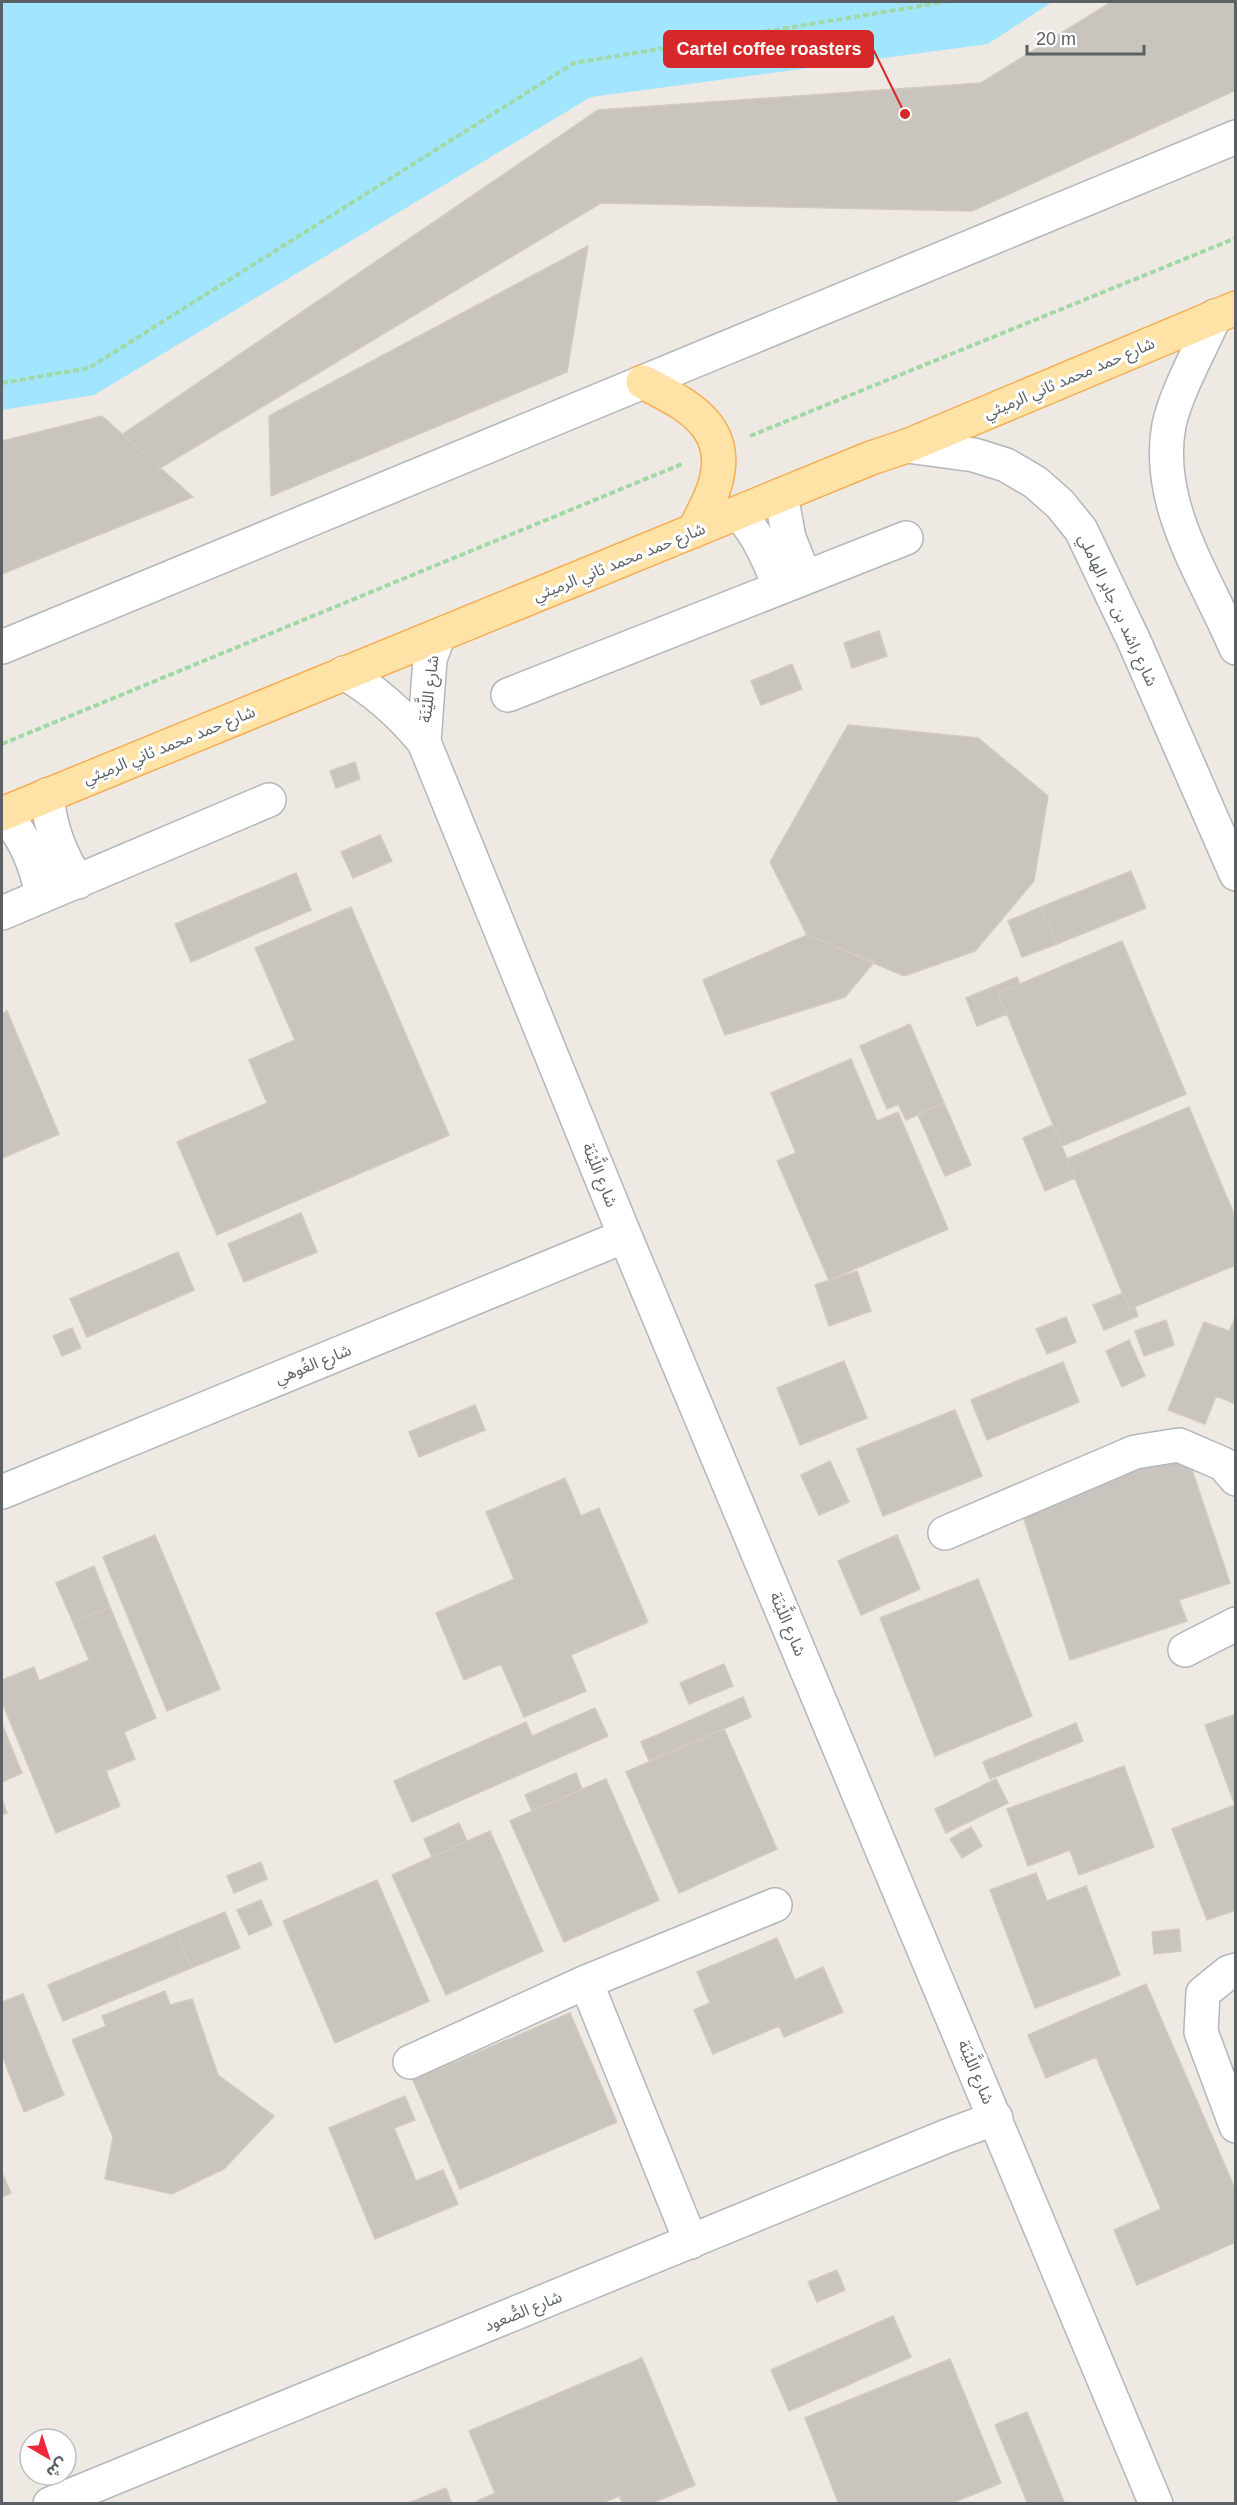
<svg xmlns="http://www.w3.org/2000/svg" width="1237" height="2505" font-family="Helvetica,'Noto Sans Arabic',sans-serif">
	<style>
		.water { fill: #a1e5ff }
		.building { fill: #c9c4be; stroke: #d3cac0; stroke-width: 1.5 }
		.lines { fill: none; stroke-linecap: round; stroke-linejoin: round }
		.minor-casing { stroke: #b3b6ba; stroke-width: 36 }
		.major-casing { stroke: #f5ae54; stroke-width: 36 }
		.path { stroke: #a0d9a6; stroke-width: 4; stroke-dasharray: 6 3; stroke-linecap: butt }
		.minor { stroke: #fff; stroke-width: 33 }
		.major { stroke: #ffe2a6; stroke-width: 33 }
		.labels { text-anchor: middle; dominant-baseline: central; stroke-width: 6; stroke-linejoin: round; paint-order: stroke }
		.street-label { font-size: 16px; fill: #5a6063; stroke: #fff }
		.leader { fill: none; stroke: #d62828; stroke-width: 2 }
		.callout-dot { fill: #d62828; stroke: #fff; stroke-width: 2 }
		.callout { fill: #d62828; stroke: #d62828; stroke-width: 2 }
		.callout-label { font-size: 18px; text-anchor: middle; font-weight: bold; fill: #fff }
	</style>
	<rect width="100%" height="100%" fill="#eee9e2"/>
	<path class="water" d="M2 2H1052L988 44 591 97 94 395 2 410Z"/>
	<path class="building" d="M1111 2H1236V90L972 211 601 203 160 468 123 434 598 110 981 83Z
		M588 246 567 372 271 496 269 416Z
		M102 416 193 497 2 574V441Z
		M879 631 887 656 852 668 844 643Z
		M792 664 802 689 761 705 751 681Z
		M848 725 978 738 1048 796 1034 881 975 951 904 976 807 935 770 862Z
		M355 762 360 779 336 788 330 771Z
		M380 835 392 861 353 878 341 852Z
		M1131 871 1146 908 1057 944 1041 907Z
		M296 873 311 910 191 962 175 924Z
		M351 907 449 1135 217 1235 177 1142 267 1103 249 1060 295 1040 255 948Z
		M1041 907 1057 944 1022 957 1008 921Z
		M807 935 874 962 845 997 725 1035 703 980Z
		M1122 941 1186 1094 1062 1146 998 993Z
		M1017 977 1020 984 998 993 1007 1014 977 1026 966 998Z
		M7 1011 59 1134 2 1158V1014Z
		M910 1024 944 1103 906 1120 898 1104 887 1109 860 1046Z
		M851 1059 877 1121 898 1112 948 1229 829 1280 777 1161 796 1153 771 1093Z
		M944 1103 971 1165 945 1176 918 1115Z
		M1189 1107 1236 1219V1265L1129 1309 1067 1159Z
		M1053 1125 1075 1178 1045 1191 1023 1138Z
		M301 1213 317 1252 244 1282 228 1244Z
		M178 1252 194 1290 87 1337 70 1299Z
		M857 1271 871 1311 829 1326 815 1285Z
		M1123 1293 1129 1309 1135 1307 1138 1316 1104 1330 1093 1305Z
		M1236 1316V1404L1216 1396 1205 1424 1168 1410 1204 1322 1229 1331Z
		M1066 1317 1076 1342 1047 1354 1036 1329Z
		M1166 1320 1174 1345 1144 1356 1135 1331Z
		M72 1328 81 1348 62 1356 53 1336Z
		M1129 1340 1145 1376 1122 1387 1106 1351Z
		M844 1361 867 1418 800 1445 777 1388Z
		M1063 1362 1079 1402 987 1440 971 1400Z
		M475 1405 485 1430 419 1457 409 1432Z
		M955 1410 982 1476 883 1516 857 1449Z
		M1186 1452 1230 1583 1179 1600 1187 1621 1070 1660 1020 1507Z
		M830 1461 849 1502 819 1515 801 1475Z
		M565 1478 581 1516 599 1508 648 1622 571 1655 586 1691 524 1717 501 1664 464 1680 436 1613 514 1579 486 1512Z
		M155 1535 220 1689 167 1711 103 1557Z
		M897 1535 920 1589 861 1615 838 1561Z
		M94 1566 110 1607 73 1622 56 1583Z
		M978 1579 1032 1716 935 1756 880 1618Z
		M110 1607 156 1718 124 1732 135 1759 106 1771 120 1806 56 1833 2 1702V1680L34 1667 39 1681 89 1660 73 1622Z
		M724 1664 733 1686 689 1704 680 1683Z
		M743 1697 751 1717 649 1761 641 1742Z
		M595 1708 608 1736 412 1822 394 1781 526 1722 532 1736Z
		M1236 1714V1910L1207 1920 1172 1829 1235 1805 1205 1725Z
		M1076 1723 1083 1741 990 1779 983 1762Z
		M2 1724 22 1773 2 1782Z
		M724 1729 777 1849 679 1893 626 1772Z
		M1124 1766 1154 1847 1079 1875 1070 1850 1028 1866 1007 1809Z
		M576 1773 582 1789 532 1811 525 1795Z
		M606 1779 659 1900 564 1942 510 1821Z
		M996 1779 1008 1803 946 1833 935 1809Z
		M2 1799 7 1813 2 1815Z
		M459 1823 467 1841 432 1857 424 1839Z
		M971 1827 982 1846 962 1858 950 1839Z
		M490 1831 543 1951 446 1995 392 1875Z
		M261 1862 267 1879 234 1893 227 1876Z
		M1036 1873 1047 1901 1086 1886 1120 1975 1035 2008 990 1890Z
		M377 1880 429 2001 335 2043 283 1921Z
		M261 1900 272 1925 249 1935 237 1910Z
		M225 1912 240 1948 191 1968 177 1932Z
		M1179 1929 1181 1951 1154 1954 1152 1932Z
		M177 1932 191 1968 63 2021 48 1985Z
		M777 1938 795 1980 823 1967 843 2012 784 2037 779 2026 713 2054 694 2010 710 2003 697 1972Z
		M1146 1984 1236 2191V2242L1137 2285 1114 2230 1161 2209 1096 2057 1046 2078 1028 2035Z
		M165 1991 170 2005 192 1999 218 2075 274 2116 224 2169 172 2194 105 2179 113 2137 72 2040 106 2026 102 2016Z
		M23 1994 64 2095 24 2112 2 2055V2002Z
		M570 2013 617 2122 460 2189 413 2080Z
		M405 2096 415 2120 394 2128 416 2181 443 2170 458 2204 375 2239 329 2128Z
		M2 2173 11 2193 2 2197Z
		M837 2270 845 2290 817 2302 808 2282Z
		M893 2316 911 2357 789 2411 771 2370Z
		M642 2358 695 2485 650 2504H623L619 2496 600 2504H478L477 2501 495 2493 469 2431Z
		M950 2359 1001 2483 950 2504H839L805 2418Z
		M1027 2412 1065 2504H1028L995 2425Z
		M446 2488 452 2504H406Z"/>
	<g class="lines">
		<defs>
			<path id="minor" d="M1215 316C1201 348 1176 392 1169 425 1154 505 1206 577 1236 648
				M907 446 974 455 1006 465 1035 482 1060 504 1081 530 1134 641 1236 874
				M781 495 789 538 805 578
				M739 513C759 536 769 560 780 588
				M2 647 1236 137
				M344 673C376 691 401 714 424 742L625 1236 1156 2504
				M508 695 906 538
				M424 742 430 659 438 637
				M47 795C50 828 60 854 78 882
				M4 812C25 839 36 863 42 896
				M2 913 269 800
				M2 1492 625 1236
				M945 1533 1135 1452 1179 1445 1223 1464 1236 1479
				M1185 1650 1236 1624
				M1236 1970 1229 1972 1203 1993 1201 2032 1236 2126
				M586 1982 691 2242
				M410 2062 586 1982 775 1905
				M50 2504 947 2136 996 2118"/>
			<path id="major" d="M643 382C679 401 725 421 718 470 716 491 703 512 694 531
				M2 814 871 458 907 446 1236 308"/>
		</defs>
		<use href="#minor" class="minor-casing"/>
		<use href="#major" class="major-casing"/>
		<path class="path" d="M2 383 89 368 574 63 945 2
			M750 436 1236 238
			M2 744 682 464"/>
		<use href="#minor" class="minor"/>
		<use href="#major" class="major"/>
	</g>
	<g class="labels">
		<g class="street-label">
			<text transform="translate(1069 378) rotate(-23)">شارع حمد محمد ثاني الرميثي</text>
			<text transform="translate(619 562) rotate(-22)">شارع حمد محمد ثاني الرميثي</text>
			<text transform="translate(1118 610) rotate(65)">شارع راشد بن جابر الهاملي</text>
			<text transform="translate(429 689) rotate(-83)">شارع اللَّيْنَة</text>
			<text transform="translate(169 745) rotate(-22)">شارع حمد محمد ثاني الرميثي</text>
			<text transform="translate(600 1175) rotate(68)">شارع اللَّيْنَة</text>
			<text transform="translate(313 1364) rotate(-22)">شارع الغُوهي</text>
			<text transform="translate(788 1624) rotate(67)">شارع اللَّيْنَة</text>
			<text transform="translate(976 2072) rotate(67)">شارع اللَّيْنَة</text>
			<text transform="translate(523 2311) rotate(-22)">شارع الصُّعود</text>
		</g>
	</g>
	<path class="leader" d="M905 114L873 49"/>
	<circle class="callout-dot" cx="905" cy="114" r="6"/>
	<rect class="callout" x="664" y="31" width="209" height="36" rx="6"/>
	<g class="callout-label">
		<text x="769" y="55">Cartel coffee roasters</text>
	</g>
	<rect width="1237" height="2505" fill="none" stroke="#5a6063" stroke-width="6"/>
	<g transform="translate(48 2457) rotate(141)"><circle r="28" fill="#ffffff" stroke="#bdbfc1" stroke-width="1.5"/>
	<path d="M0-4.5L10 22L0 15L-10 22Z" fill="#ee2839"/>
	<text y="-9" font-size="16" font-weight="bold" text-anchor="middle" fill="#5a6063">ش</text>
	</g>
	<path d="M1027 45v9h117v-9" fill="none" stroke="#5a6063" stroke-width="3"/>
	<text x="1036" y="45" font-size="18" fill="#5a6063" stroke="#ffffff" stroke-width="4.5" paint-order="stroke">20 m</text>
</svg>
